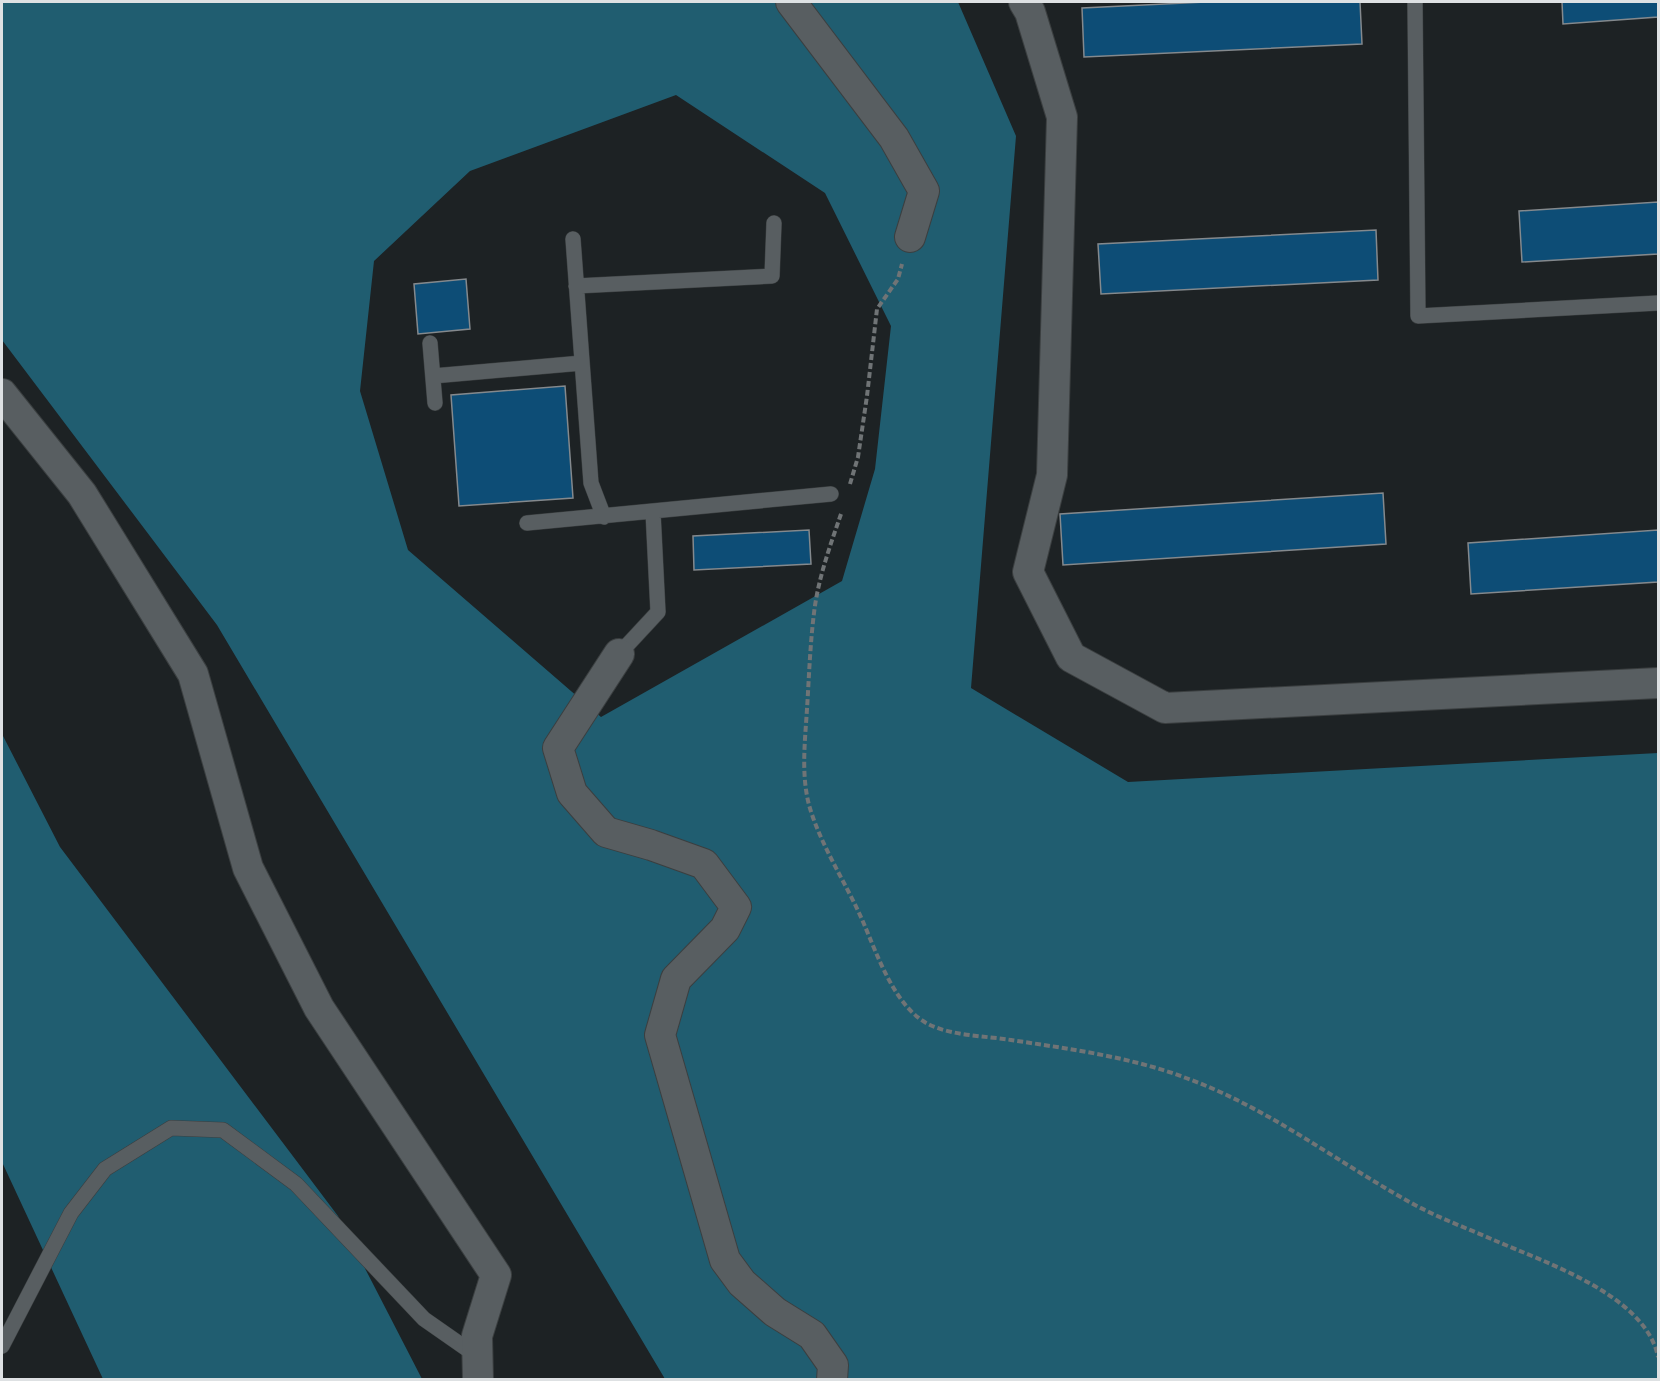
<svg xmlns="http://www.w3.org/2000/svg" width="1660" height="1381" font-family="'Varela Round',sans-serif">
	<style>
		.forest { fill: #205d70; fill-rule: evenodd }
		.building { fill: #0d4d76; stroke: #84898d; stroke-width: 1.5 }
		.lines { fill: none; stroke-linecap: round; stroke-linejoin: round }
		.lane-casing { stroke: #3b3f40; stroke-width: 16 }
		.street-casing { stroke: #3b3f40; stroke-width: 32 }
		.path { stroke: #707476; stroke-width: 4; stroke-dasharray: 6 3; stroke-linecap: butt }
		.lane { stroke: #585e61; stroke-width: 15 }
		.street { stroke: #585e61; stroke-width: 30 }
	</style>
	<rect width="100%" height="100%" fill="#1d2224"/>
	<path class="forest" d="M2 2H958L1016 136 971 688 1128 782 1658 753V1379H665L217 625 2 340ZM676 95 825 193 891 326 875 469 842 581 601 717 408 550 360 391 374 261 470 171Z
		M2 734 60 847 338 1216 422 1379H103L2 1162Z"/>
	<path class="building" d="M1206 2H1360L1362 44 1084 57 1082 8Z
		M1562 2H1658V17L1563 24Z
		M1658 202V254L1522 262 1519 211Z
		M1376 230 1378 280 1101 294 1098 244Z
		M466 279 470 329 418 334 414 284Z
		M565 386 573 498 459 506 451 395Z
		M1383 493 1386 544 1063 565 1060 514Z
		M809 530 811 564 694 570 693 536Z
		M1658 530V582L1471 594 1468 543Z"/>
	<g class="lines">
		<defs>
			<path id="lane" d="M1415 2 1418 316 1658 303
				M573 239 591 483 604 517
				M576 286 772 276 774 223
				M430 343 435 403
				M433 376 582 363
				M527 523 831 494
				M619 654 658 612 653 512
				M2 1346 71 1213 105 1169 171 1128 223 1130 296 1184 424 1319 477 1356"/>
			<path id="street" d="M791 2 894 138 924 191 910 237
				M1024 2 1030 12 1062 117 1052 475 1028 572 1071 657 1165 708 1658 683
				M2 394 82 494 193 674 248 868 319 1008 496 1275 477 1336 478 1380
				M619 654 558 748 572 793 606 832 651 845 704 864 736 907 725 929 676 979 660 1035 725 1260 742 1283 775 1312 812 1335 833 1365 832 1380"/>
		</defs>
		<use href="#lane" class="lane-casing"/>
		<use href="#street" class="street-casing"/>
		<path class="path" d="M850 484 858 457 867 396 877 309 898 279 902 264
			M841 514C830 546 818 579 814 613 810 645 809 678 807 709 805 741 801 774 809 805 821 847 847 884 864 924 878 957 896 1009 930 1025 954 1036 986 1036 1011 1040 1070 1049 1131 1057 1186 1078 1269 1108 1338 1163 1415 1205 1441 1219 1469 1229 1496 1241 1547 1263 1646 1296 1658 1357"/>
		<use href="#lane" class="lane"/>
		<use href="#street" class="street"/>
	</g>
	<rect width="1660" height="1381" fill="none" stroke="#dee1e3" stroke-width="6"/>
</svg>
